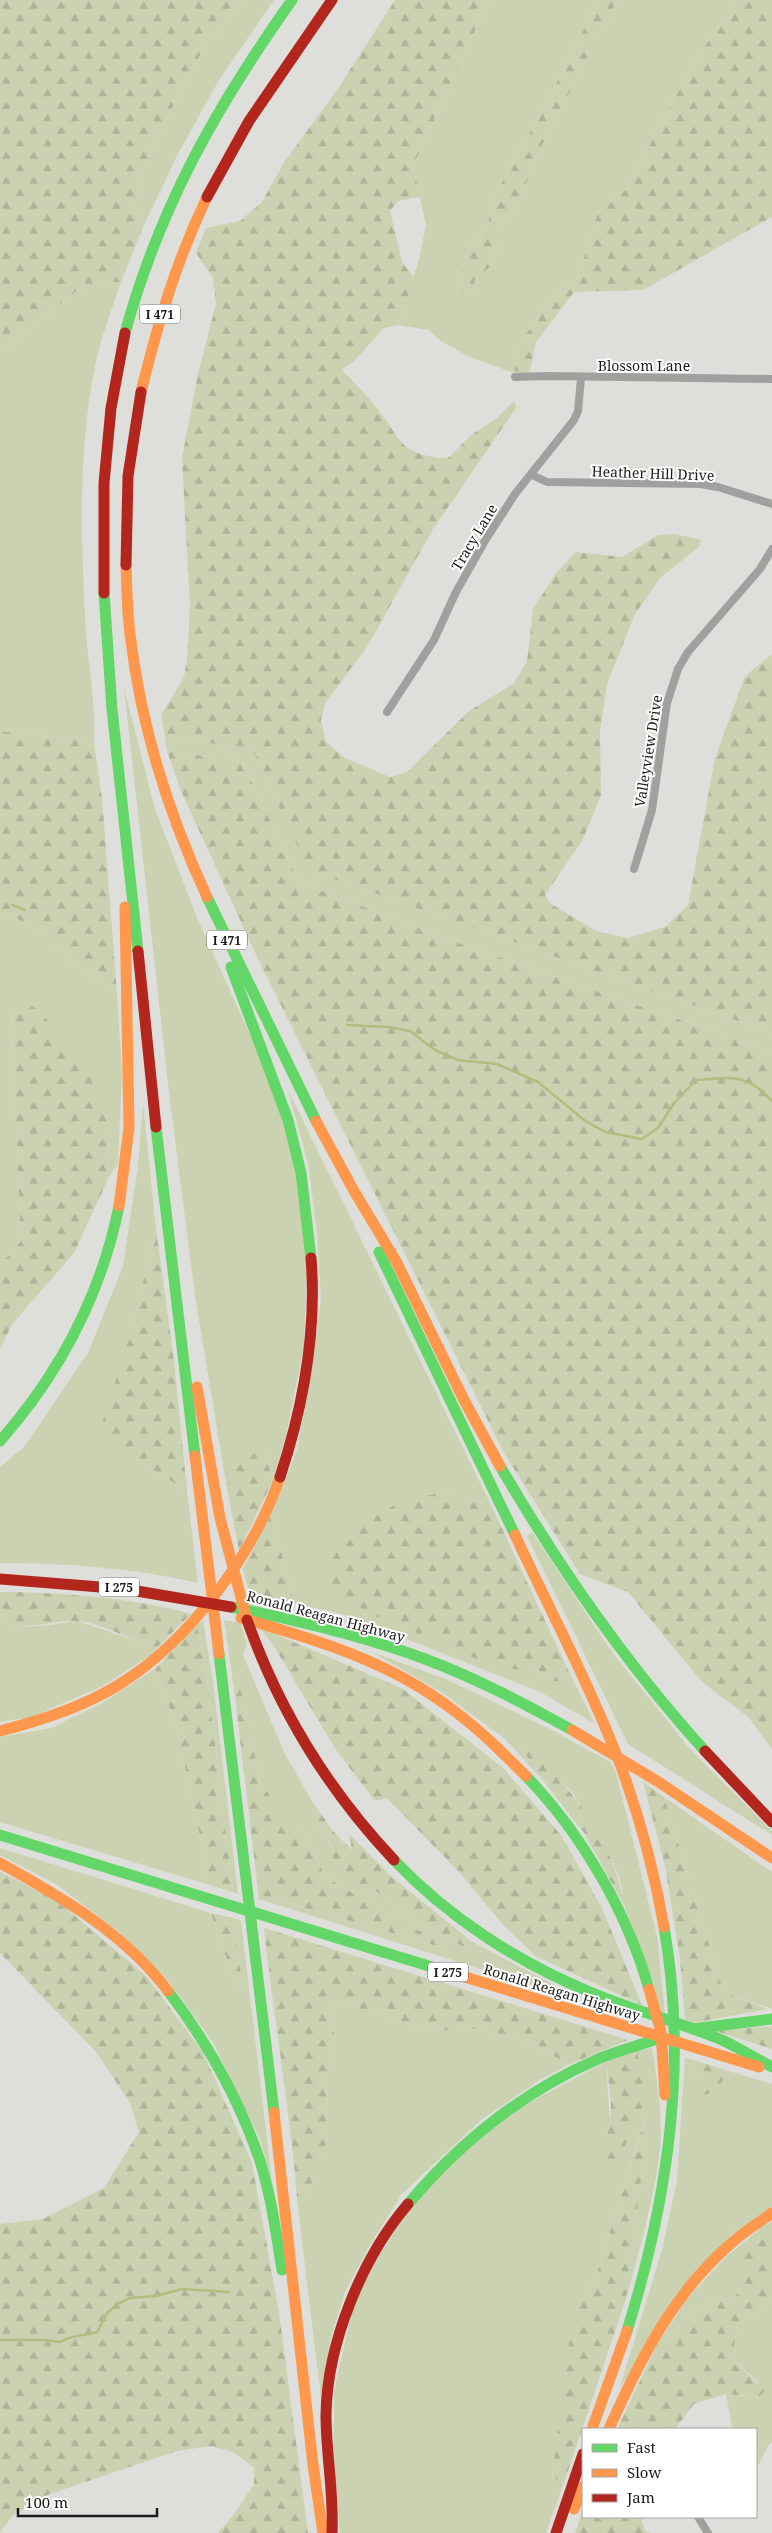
<svg xmlns="http://www.w3.org/2000/svg" width="772" height="2533" font-family="'Noto Serif',serif">
	<style>
		.green { fill: #cbd2b2 }
		.forest { fill: url(#forest-firs) }
		.lines { fill: none; stroke-linecap: round; stroke-linejoin: round }
		.stream { stroke: #b2bd7e; stroke-width: 2.5 }
		.street { stroke: #a0a19e; stroke-width: 8 }
		.fast { stroke: #63d668; stroke-width: 11 }
		.slow { stroke: #ff974d; stroke-width: 11 }
		.jam { stroke: #b3261e; stroke-width: 11 }
		.labels { text-anchor: middle; dominant-baseline: central; stroke-width: 4; stroke-linejoin: round; paint-order: stroke }
		.shield { fill: #fff; stroke: #5f605e; stroke-width: 1 }
		.shield-label { font-size: 12px; font-weight: bold; fill: #1b1c19 }
		.street-label { font-size: 14px; fill: #1b1c19; stroke: #fff }
	</style>
	<defs>
		<pattern id="forest-firs" width="22" height="20" patternUnits="userSpaceOnUse" patternTransform="scale(1.25)"><rect width="22" height="20" fill="#cbd2b2"/><path d="M5 1l3.5 6h-7zM16 11l3.5 6h-7z" fill="#aeb498"/></pattern>
	</defs>
	<rect width="100%" height="100%" fill="#dedfda"/>
	<path class="green" d="M244 0H274L219 80 179 152 143 227 135 206 139 181 151 148 200 55Z
		M489 0H599L541 113 491 202 488 226 469 249 459 284 471 294 475 280 493 263 498 245V230L522 195 536 157 617 0H730L735 12 715 30 672 102 627 189 598 213 578 277 547 305 521 341 514 373 470 357 442 342 429 330 398 325 419 260 426 225 413 166Z
		M121 282C113 306 103 332 97 357 78 443 81 530 85 617 87 659 96 700 94 742L0 731V353L79 289 103 283Z
		M124 688 155 809 198 920 270 1079 294 1163 307 1263 304 1345 286 1436 272 1482 265 1446 234 1470 227 1489 195 1296 168 1084Z
		M165 737 252 749 310 870 772 1033V1052L447 939 299 882 242 761 167 751Z
		M0 912 30 924 72 962 117 994 122 1073 118 1163 109 1177 108 1121 11 1007 21 1241 0 1265Z
		M288 1090 491 1505 443 1492 534 1668 550 1677 554 1682 571 1676 595 1724 540 1692 472 1665 349 1616 294 1603 276 1531 274 1509 297 1450 312 1371 321 1298 317 1233 308 1163Z
		M143 1103 156 1229 132 1328 138 1461 187 1491 198 1583C133 1568 66 1563 0 1563V1467L24 1447 88 1353 123 1266 138 1166Z
		M532 1532 611 1651 690 1749 772 1831V1835L628 1744 527 1536Z
		M203 1620 213 1682 238 1894 233 1892 203 1645 196 1626Z
		M224 1620 241 1623 247 1645 243 1655 285 1754 312 1801 316 1821 333 1849 364 1889 377 1892 427 1928 467 1949 471 1941 569 1993 528 1984 259 1899 281 1901 438 1946 443 1945 325 1877 305 1833 281 1814 260 1781 239 1682 234 1689Z
		M77 1621 143 1643 149 1656 103 1686 31 1717 0 1722V1622C25 1631 52 1624 77 1621Z
		M372 1652 448 1680 548 1728 610 1762 616 1773 657 1936 665 2013 660 2011 654 1983 624 1905 620 1880 610 1856 573 1793 525 1747 523 1749 542 1779 505 1739 443 1693Z
		M155 1669 176 1725 207 1869 203 1883 0 1822V1737L51 1728 102 1703Z
		M664 1797 772 1872V2009L731 1995 722 1987Z
		M0 1848 211 1913 236 1986 242 1984 234 1918 241 1921 272 2181 260 2139 213 2042 169 1982 120 1933 56 1884 0 1855Z
		M331 2000 434 2031 473 2029 512 2037 538 2046 568 2065 541 2079 481 2120 402 2194 370 2245 345 2292 330 2340 322 2406 298 2208 324 2161 327 2129 328 2066 335 2046Z
		M652 2048C657 2078 663 2119 660 2148 654 2200 640 2249 626 2299L647 2132 645 2117 596 2277 580 2301 552 2476 564 2483 546 2533H340L334 2462V2390L353 2309 366 2277 409 2209 468 2146 515 2110 606 2062 610 2121 604 2139 637 2051Z
		M685 2058 691 2059 698 2082 723 2080 719 2068 772 2084V2207L732 2234 620 2387 662 2250 677 2180Z
		M762 2227 746 2282 735 2297 700 2306 657 2345 687 2299 726 2257Z
		M772 2302V2443H770L756 2469V2429H732L726 2394 759 2397 758 2382 732 2358 738 2323Z"/>
	<path class="forest" d="M0 0H244L200 55 151 148 139 181 135 206 143 227 121 282 103 283 79 289 0 353Z
		M395 0H489L413 166 420 197 398 201 390 211 402 262 414 278 398 325 384 328 355 360 342 370C354 382 366 394 376 407 404 442 397 453 447 459L471 435 497 418 514 401 516 408 433 529 367 647 325 703 321 720 326 742 345 758 390 777 407 772 469 711 514 683 527 661 533 609 556 573 576 552 622 557 658 535 675 534 701 540 700 546 660 578 635 614 607 684 600 731 601 795 582 841 545 895 550 903 596 931 628 938 665 927 688 905 715 758 745 676 772 654V1033L309 870 252 749 165 737 161 715 184 677 187 660 190 606 182 458 198 374 216 304 213 278 196 253 206 228 240 221 262 202 283 164 339 87Z
		M599 0H617L536 157 522 195 498 230V245L493 264 475 280 471 294 465 299 459 284 469 249 488 226 491 202 541 113Z
		M730 0H772V217L643 290 574 292 536 342 529 374 514 373 521 341 547 305 578 277 598 213 627 189 672 102 715 30 735 12Z
		M0 731 94 742 102 798 117 994 72 962 30 924 0 912Z
		M167 751 242 761 299 882 447 939 772 1052V1749L748 1717 702 1682 628 1592 580 1574 504 1453 258 959 181 791Z
		M20 999 41 1012 94 1081 108 1121 109 1177 74 1253 13 1323 0 1349V1265L21 1241 11 1007Z
		M156 1229 174 1360 187 1491 138 1461 100 1430 132 1328Z
		M265 1445 272 1482 239 1551 227 1489 233 1470Z
		M443 1492 491 1505 571 1676 554 1682 550 1677 535 1668 525 1671 493 1666 375 1616 336 1594 327 1567 350 1533 399 1502Z
		M274 1509 276 1531 294 1603 249 1592 243 1569Z
		M0 1592C59 1592 135 1598 191 1614L149 1656 143 1643C126 1637 93 1621 76 1621 50 1620 26 1632 0 1622Z
		M196 1626 203 1645 233 1892 203 1883 207 1869 176 1725 155 1669Z
		M259 1627 403 1689 503 1768 561 1835 602 1908 642 2005 535 1956 504 1926 459 1872 387 1798 375 1801 336 1750 272 1643Z
		M239 1681 260 1781 282 1814 305 1833 325 1877 444 1945 438 1946 281 1901 259 1899 234 1689Z
		M524 1746C573 1787 614 1842 624 1905L584 1833 542 1779 522 1749Z
		M643 1782 664 1797 722 1987 731 1995 768 2009 692 2023 685 2020 680 1959 665 1866Z
		M312 1801 332 1830 352 1850 349 1834 393 1878 471 1941 468 1949 427 1928 377 1892 364 1889 330 1862 333 1848 316 1821Z
		M0 1872 56 1900 146 1976 203 2052 252 2163 279 2312 308 2533H218L235 2513 254 2484V2468L233 2452 211 2446 177 2451 47 2495 13 2515 0 2533V2224L43 2219 104 2188 139 2132 130 2103 97 2053 0 1953Z
		M211 1913 234 1918 242 1984 236 1986Z
		M264 1928 628 2040 568 2065 538 2046 512 2037 473 2029 434 2031 331 2000 335 2046 328 2066 327 2129 324 2161 298 2208C291 2115 274 2022 264 1928Z
		M772 2026V2049L716 2031Z
		M637 2051 645 2085 642 2108 611 2177 603 2172C601 2150 607 2141 610 2121 613 2103 608 2080 606 2062Z
		M691 2059 719 2068 723 2080 715 2091 705 2095 698 2082Z
		M646 2115 647 2132 626 2299 564 2483 552 2477 567 2351 580 2301 596 2277Z
		M772 2221V2302L738 2323 732 2358 765 2391 759 2397 726 2394 694 2404 675 2429H617L657 2345 700 2306 735 2297 746 2281 744 2258 762 2227Z
		M583 2510V2517H641L645 2531 652 2533H575Z"/>
	<g class="lines">
		<path class="stream" d="M12 905 25 910
			M347 1025 388 1027 410 1031 435 1050 458 1060 497 1064 538 1082 584 1120 605 1132 642 1139 658 1128 674 1103 696 1080C732 1078 745 1072 772 1101
			M0 2340H44L60 2342C72 2335 84 2336 97 2332L107 2313 119 2303 130 2298 156 2296 182 2289 229 2292"/>
		<path class="street" d="M515 377 549 376 772 379
			M532 475 547 482 700 484 718 487 772 504
			M387 712 434 640 456 592 486 539 515 494 574 420 578 411 581 378
			M634 869 652 810 667 703 678 669 688 652 760 569 772 549
			M698 2517 708 2533"/>
		<path class="fast" d="M125 333C160 206 216 107 292 0
			M104 593 112 709 138 951
			M207 897 316 1121
			M231 967 288 1120 301 1173 311 1258
			M156 1127 195 1456
			M379 1252 515 1535
			M0 1441C60 1373 101 1295 119 1206
			M500 1466C559 1567 626 1664 705 1751
			M231 1607C296 1620 363 1636 425 1659 476 1678 525 1704 572 1730
			M219 1654 274 2112
			M526 1776C582 1834 627 1912 649 1989
			M0 1835 468 1978
			M394 1860C448 1917 517 1962 590 1992 633 2010 679 2022 722 2040 739 2048 755 2058 772 2067
			M168 1991C207 2042 238 2097 259 2158 271 2194 276 2233 282 2270
			M692 2029 772 2019
			M408 2204C461 2141 522 2092 598 2059 618 2051 640 2045 660 2038
			M627 2331C668 2199 688 2064 664 1927"/>
		<path class="slow" d="M141 392C158 323 176 262 207 197
			M126 565C127 590 127 616 131 641 142 730 169 815 207 897
			M316 1121 354 1191 396 1261 464 1400 500 1466
			M119 1206 129 1128 125 907
			M197 1387 220 1518 247 1620
			M195 1456 219 1654
			M515 1535C549 1608 587 1680 617 1756 638 1811 654 1869 664 1927
			M241 1618C315 1639 391 1662 453 1710 480 1730 503 1753 526 1776
			M572 1730 657 1781 772 1858
			M0 1731C42 1720 83 1707 120 1684 189 1641 254 1554 280 1477
			M0 1863C63 1898 124 1933 168 1991
			M468 1978 759 2067
			M649 1989 661 2032 665 2095
			M274 2112 313 2465 323 2533
			M592 2429 627 2331
			M609 2429C640 2359 675 2290 735 2240 746 2230 760 2222 772 2213
			M574 2509 583 2487"/>
		<path class="jam" d="M207 197 249 121 332 0
			M126 565 128 476 141 392
			M104 593V483L111 408 125 333
			M138 951 156 1127
			M280 1477C303 1407 317 1332 311 1258
			M0 1579 125 1589 231 1607
			M247 1620C279 1710 328 1790 394 1860
			M705 1751 772 1822
			M332 2533C334 2493 326 2454 326 2415 327 2343 362 2258 408 2204
			M556 2533 583 2454"/>
	</g>
	<g class="labels">
		<g class="shield">
			<rect x="140" y="304.5" width="40" height="19" rx="4"/>
			<rect x="207" y="930.5" width="40" height="19" rx="4"/>
			<rect x="99" y="1577.5" width="40" height="19" rx="4"/>
			<rect x="428" y="1962.5" width="40" height="19" rx="4"/>
		</g>
		<g class="shield-label">
			<text x="160" y="314">I 471</text>
			<text x="227" y="940">I 471</text>
			<text x="119" y="1587">I 275</text>
			<text x="448" y="1972">I 275</text>
		</g>
		<g class="street-label">
			<text x="644" y="365">Blossom Lane</text>
			<text transform="translate(653 473) rotate(2)">Heather Hill Drive</text>
			<text transform="translate(474 537) rotate(-59)">Tracy Lane</text>
			<text transform="translate(648 751) rotate(-81)">Valleyview Drive</text>
			<text transform="translate(326 1616) rotate(15)">Ronald Reagan Highway</text>
			<text transform="translate(562 1992) rotate(17)">Ronald Reagan Highway</text>
		</g>
	</g>
	<rect x="582" y="2428" width="175" height="90" fill="#ffffff" stroke="#a4a4a3"/>
	<rect x="592" y="2444" width="25" height="8" fill="#63d668" stroke="#a4a4a3"/>
	<text x="627" y="2453" font-size="15" fill="#1b1c19">Fast</text>
	<rect x="592" y="2469" width="25" height="8" fill="#ff974d" stroke="#a4a4a3"/>
	<text x="627" y="2478" font-size="15" fill="#1b1c19">Slow</text>
	<rect x="592" y="2494" width="25" height="8" fill="#b3261e" stroke="#a4a4a3"/>
	<text x="627" y="2503" font-size="15" fill="#1b1c19">Jam</text>
	<path d="M18 2508v8h139v-8" fill="none" stroke="#1b1c19" stroke-width="2.5"/>
	<text x="25" y="2508" font-size="15" fill="#1b1c19" stroke="#ffffff" stroke-width="4" paint-order="stroke">100 m</text>
</svg>
